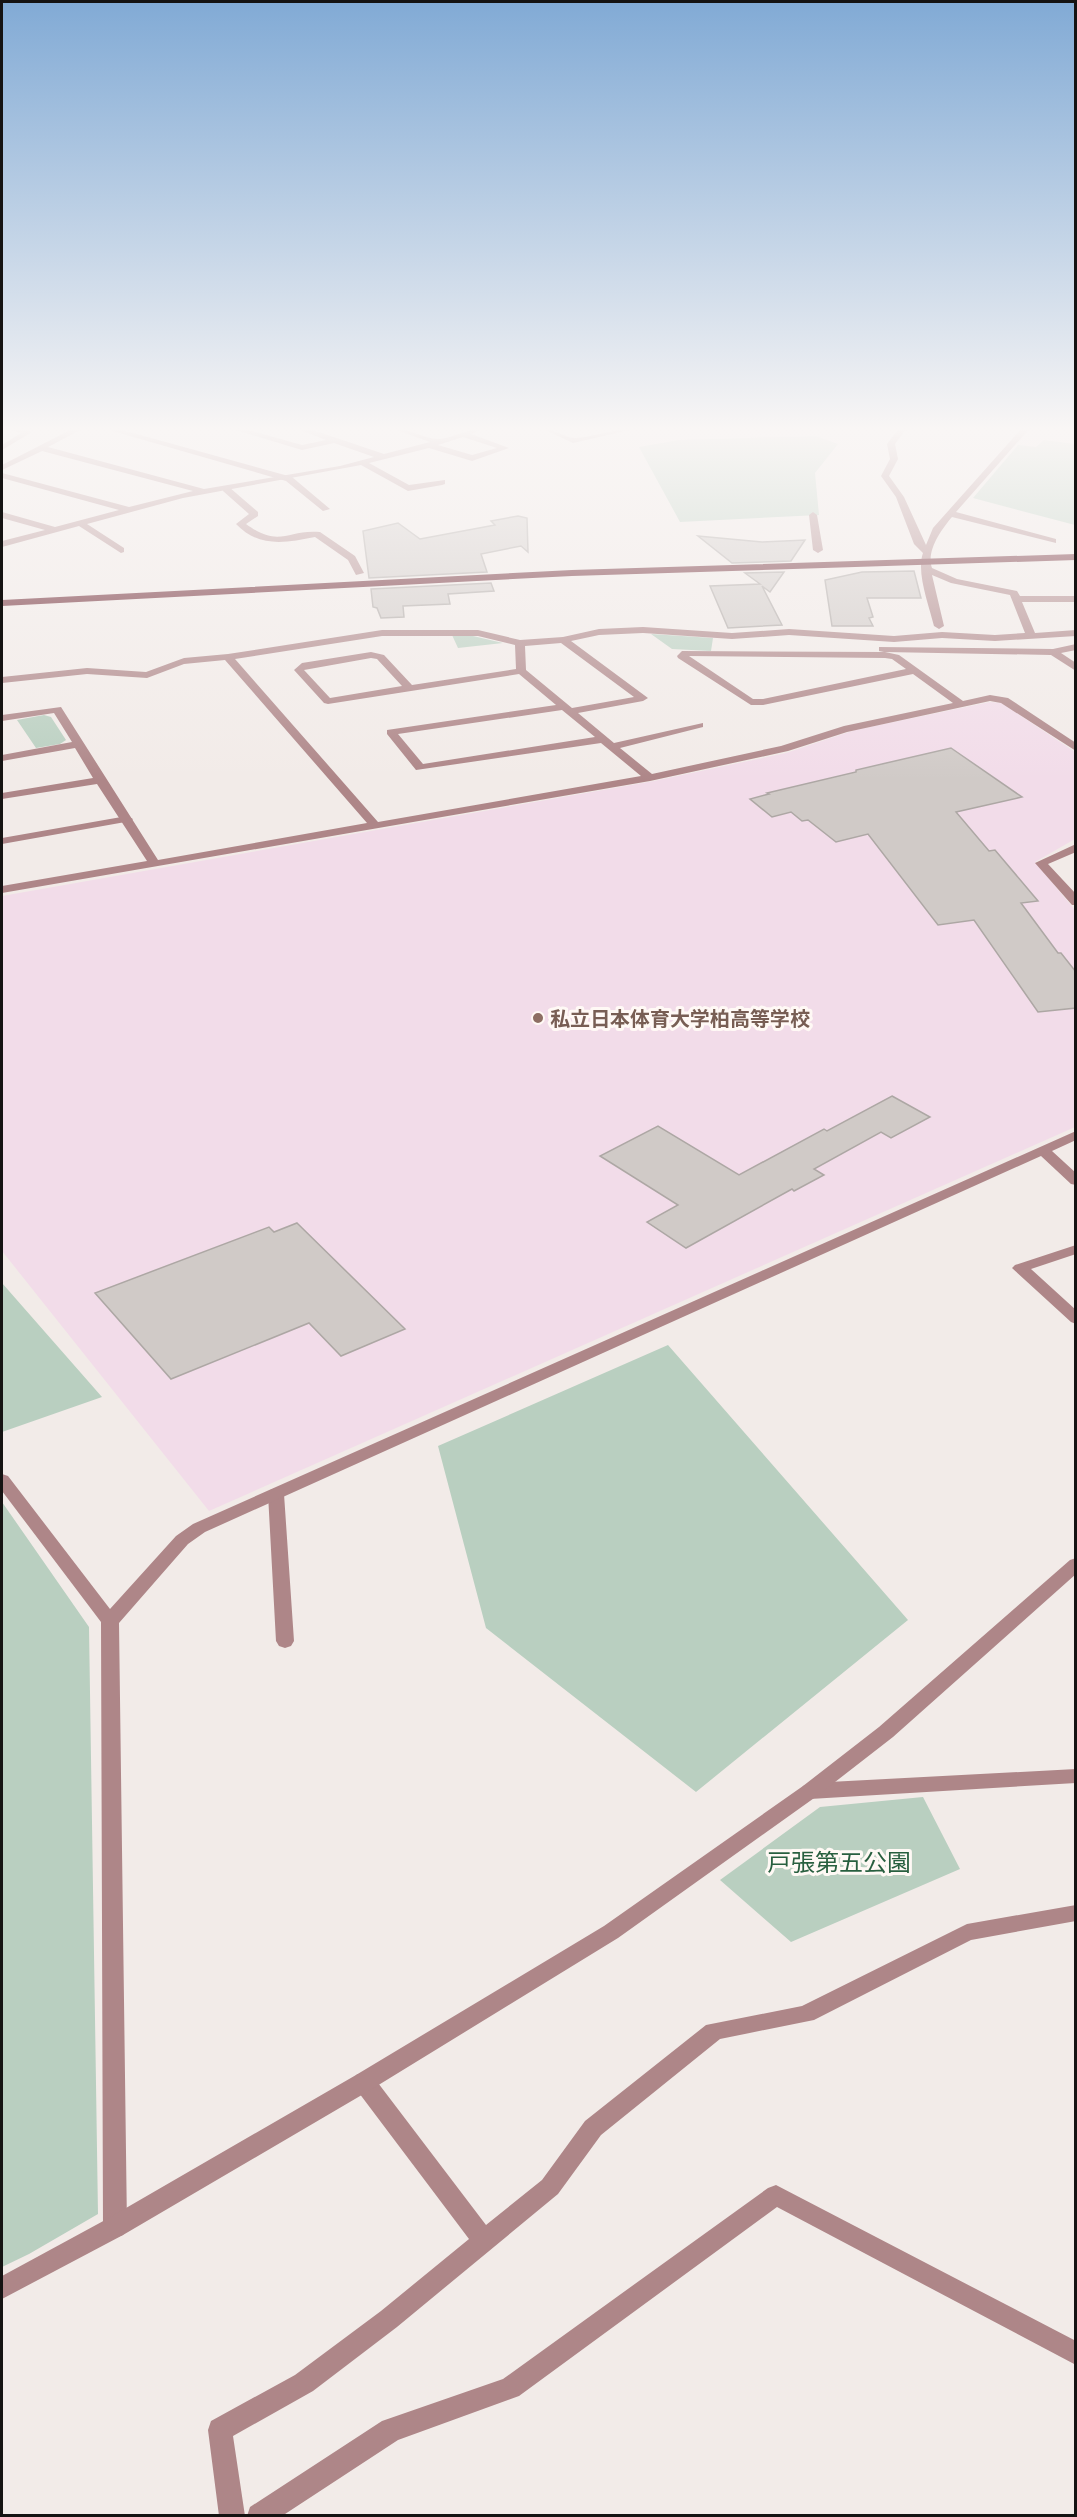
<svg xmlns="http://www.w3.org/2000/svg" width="1077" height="2517" font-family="'Noto Sans','Noto Sans JP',sans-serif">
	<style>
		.education { fill: #f2dce9 }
		.green { fill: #b9cfc0 }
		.building { fill: #d0cac7; stroke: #ada7a4; stroke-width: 1.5 }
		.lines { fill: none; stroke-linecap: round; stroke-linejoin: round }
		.service { fill: #ae8688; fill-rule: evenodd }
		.minor { fill: #ae8688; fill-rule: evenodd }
		.tertiary { fill: #ae8688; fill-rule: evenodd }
		.trunk { fill: #671f2a; fill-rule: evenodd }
		.education-dot { fill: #8d6e63; stroke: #fff9f5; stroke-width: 2 }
		.labels { text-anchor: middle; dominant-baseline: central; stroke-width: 6; stroke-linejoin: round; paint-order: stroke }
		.education-label { font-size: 20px; font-weight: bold; fill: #785e54; stroke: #fff9f5; text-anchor: start }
		.near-park-label { font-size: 24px; fill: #285f3f; stroke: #fff9f5 }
	</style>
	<rect width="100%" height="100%" fill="#f2ebe8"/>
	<path class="education" d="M990 702 1002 703 1075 752V839L1035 862 1075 910V1127L209 1511 2 1251V896L654 781 786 753 855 730Z"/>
	<path class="green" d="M816 436 838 444 815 473 819 515 680 522 639 447 679 440Z
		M1044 440 1075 444V525L973 498 1018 445 1036 447Z
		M651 634 713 638 711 651 672 649Z
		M452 635 473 636 503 643 458 648Z
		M44 715 51 717 66 740 60 744 36 748 17 720Z
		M2 1283 102 1397 2 1432Z
		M668 1345 908 1620 696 1792 486 1628 438 1446Z
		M2 1502 89 1627 98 2214 29 2254 2 2267Z
		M923 1797 960 1869 791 1942 720 1880 820 1807Z"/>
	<path class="building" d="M518 516 527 518 528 552 521 546 481 554 487 572 369 578 363 531 398 523 420 539 495 525 491 521Z
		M698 536 762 542 805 540 791 561 732 563Z
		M914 571 921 598H867L873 617 869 618 873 626H832L825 580 862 572Z
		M784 572 770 592 762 586 782 625 728 628 710 586 760 584 745 573Z
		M491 583 494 591 448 594 450 604 403 606 404 617 381 618 377 608 373 607 371 589Z
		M951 748 1022 797 956 812 989 851 995 850 1038 901 1021 903 1058 953H1061L1076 972V1008L1038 1012 974 920 938 925 868 834 836 842 808 820 802 821 791 812 772 817 750 799 769 794 767 793 856 772V770Z
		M892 1096 930 1117 891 1138 881 1132 814 1169 824 1175 794 1191 792 1189 686 1248 647 1222 678 1205 600 1156 658 1126 739 1175 824 1129 827 1131Z
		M297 1223 405 1329 341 1356 309 1323 171 1379 95 1293 269 1227 274 1232Z"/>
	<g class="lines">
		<path class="service" d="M102 428H115L292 477 330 509 323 511 286 481Z
			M223 487H229L258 512V516L246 524C280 549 287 529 320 532L355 556 364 573 356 575 348 560 315 537C285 543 259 548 236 524L249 514 223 491Z
			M813 512 817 515 823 550 818 553 813 550 809 515Z
			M127 816 133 819 131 821 2 844V838Z
			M276 1488 282 1490 284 1494 294 1641 291 1646 285 1648 279 1646 276 1641 268 1494 270 1490Z"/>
		<path class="minor" d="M2 428H19L32 432 2 450V445L21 433Z
			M74 428H84L48 447 204 489 340 466 374 457 334 443 302 450 229 428H241L302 445 326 440 295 428H307L384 454 430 442 391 428C409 428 424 439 438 439 452 439 468 428 485 428L471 434 509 448 472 461 429 448 369 463 409 485 445 480V484L442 485 408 491 361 465 183 498 87 524 124 548V552L121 553 79 526 2 547V541L45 530 2 518V512L55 527 119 510 2 478V473L129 507 193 491 42 451 2 470V465ZM463 437 497 448 472 455 438 445Z
			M541 428C554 428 565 439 577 438 598 436 617 428 638 428L573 443Z
			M899 428H907L895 444 898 459 889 476 904 497 926 545 933 528 1022 428H1030L956 512 1056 539V543L952 517C941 530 926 551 932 568L957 579 1017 591 1020 596H1076V602H1022L1035 633 1076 630V636L995 641 942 638 894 642 789 635 732 639 643 633 599 635 571 641 648 698 643 701 578 713 614 743 703 723V727L620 748 652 774 781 746 844 726 953 703 913 674 763 705H751L678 658 677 656 682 651 884 652 879 651V647L1053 649 1076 644V650L1061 653 1076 663V671L1051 655 885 652 899 655 963 701 990 695 1008 698 1076 743V751L1001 703 990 701 847 732 788 751 650 781 2 893V886L147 861 97 784 2 799V793L93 778 75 748 2 761V755L72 742 54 713 2 721V715L61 707 158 860 367 823 225 660 184 664 147 678 87 674 2 683V677L87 668 146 672 184 658 228 654 382 630H478L520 640 563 637 599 629 643 627 732 633 789 629 894 636 942 632 995 635 1025 633 1010 595 951 583 932 575 944 626 939 629 934 626C929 606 916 572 923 553L914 544 896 497 881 476 890 459 887 444ZM382 636H478L515 645 516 669 412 685 384 655 371 652 302 663 294 670 324 703 328 704 519 674 556 705 387 730V734L416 770 601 743 641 776 378 822 235 659ZM561 643 634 697 572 708 526 670 525 646ZM689 656 885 658 892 659 906 669 763 699H753ZM371 658 377 659 402 686 330 698 304 670ZM562 710 595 737 423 764 398 734Z
			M1076 844V852L1048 864 1076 894V905H1072L1035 863Z
			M1076 1131V1140L1052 1151 1076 1173V1185L1071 1184 1041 1156 205 1532 188 1544 119 1623 127 2227 123 2235 115 2238 107 2235 103 2227 101 1622 2 1491V1474L8 1476 110 1609 176 1536 193 1524Z
			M1076 1245V1254L1031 1269 1076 1310V1324L1071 1322 1012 1268 1015 1265Z
			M1076 1769V1783L810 1799 803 1796 800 1791 803 1786 810 1783Z
			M1076 1905V1921L971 1940 814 2020 720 2039 601 2135 558 2194 397 2327 313 2391 233 2436 245 2516H219L208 2430 211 2421 295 2375 381 2311 469 2239 356 2089 353 2082 356 2075 364 2072 372 2075 486 2225 542 2180 585 2121 706 2025 802 2006 967 1924Z
			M776 2185 1076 2341V2365L777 2207 519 2396 398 2440 282 2516H247L250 2507 382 2421 503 2379 768 2188Z"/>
		<path class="tertiary" d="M1076 1558V1574L893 1737 817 1796 618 1938 372 2089 123 2235 2 2299V2276L107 2219 356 2075 604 1926 803 1786 879 1727 1070 1560Z"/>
		<path class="trunk" d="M1076 554V560L572 576 2 606V600L572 570Z"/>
	</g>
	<linearGradient id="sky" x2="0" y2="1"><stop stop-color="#81aad5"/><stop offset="0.55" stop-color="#f9f6f5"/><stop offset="1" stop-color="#f9f6f5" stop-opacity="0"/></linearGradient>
	<rect width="1077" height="780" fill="url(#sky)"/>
	<circle class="education-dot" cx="538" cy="1018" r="6"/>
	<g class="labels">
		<g class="education-label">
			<text x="550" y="1018">私立日本体育大学柏高等学校</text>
		</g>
		<g class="near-park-label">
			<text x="839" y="1861">戸張第五公園</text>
		</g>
	</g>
	<rect width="1077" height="2517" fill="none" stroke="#151312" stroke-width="6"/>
</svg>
